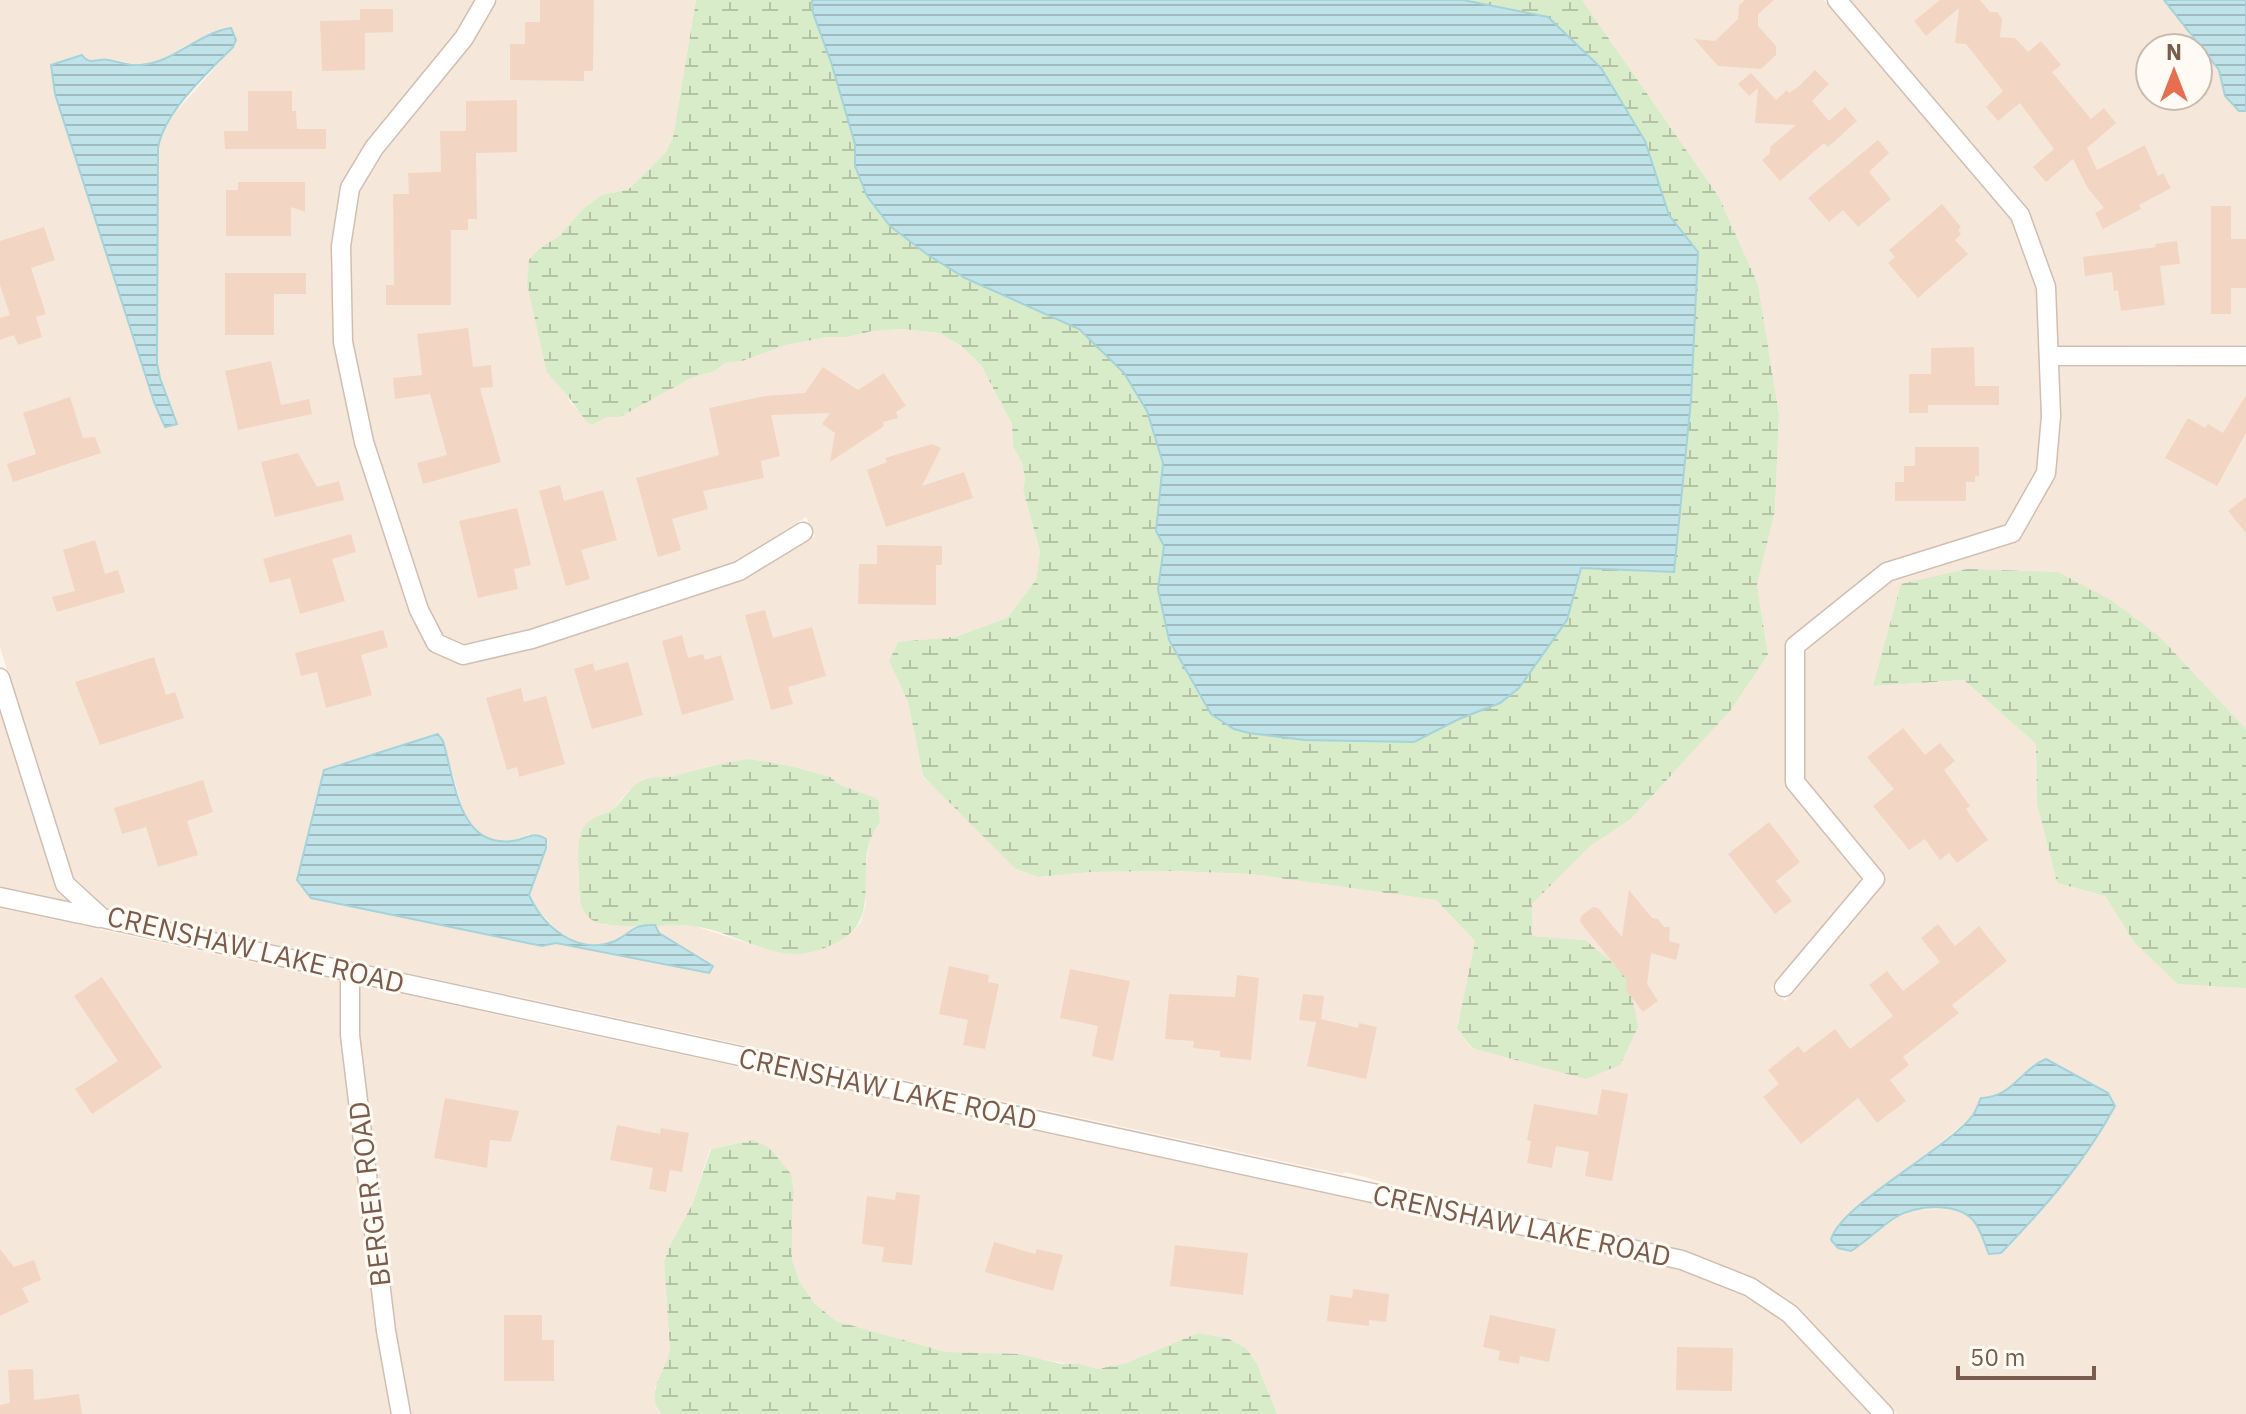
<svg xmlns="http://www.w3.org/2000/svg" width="2246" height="1414" font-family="'IBM Plex Sans',sans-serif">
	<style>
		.residential { fill: #f5e8da; fill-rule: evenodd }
		.wetland { fill: url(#wetland-marsh) }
		.water { fill: url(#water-rules); stroke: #a5d3da; stroke-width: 2 }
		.building { fill: #f3d5c3 }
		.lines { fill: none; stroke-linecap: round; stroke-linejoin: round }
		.minor-casing { stroke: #d1beb0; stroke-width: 21 }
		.minor { stroke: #fff; stroke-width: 18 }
		.labels { text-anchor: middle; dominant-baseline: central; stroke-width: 6; stroke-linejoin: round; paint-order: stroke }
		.street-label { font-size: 28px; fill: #7a5c4d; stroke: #fffaf3 }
	</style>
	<defs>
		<pattern id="wetland-marsh" width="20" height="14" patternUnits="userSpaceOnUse" patternTransform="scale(2)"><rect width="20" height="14" fill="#d8ecc9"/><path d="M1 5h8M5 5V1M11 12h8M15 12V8" fill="none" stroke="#b4c2a5"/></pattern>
		<pattern id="water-rules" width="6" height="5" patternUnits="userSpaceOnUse" patternTransform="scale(2)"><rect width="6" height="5" fill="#bfe3e8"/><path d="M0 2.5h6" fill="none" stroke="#a0bbbe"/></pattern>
	</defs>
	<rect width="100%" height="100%" fill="#fdf6ec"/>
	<path class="residential" d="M0 0H475L457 31 368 141 342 182 332 246 334 345 355 445 411 615 432 652 465 665 534 649 741 581 815 536 806 517 735 562 530 629 464 644 442 634 428 605 373 439 353 341 351 247 359 192 382 155 471 45 497 0H696L673 137 666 152 629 189 602 195 585 207 558 237 541 247 547 373 567 395 570 402 592 425 607 417H620L691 378 715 371 725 363 742 361 786 345 828 337H848L872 331 902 329 939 333 961 346 981 365 1012 424 1013 447 1022 463 1025 478 1023 490 1040 553 1036 580 1007 618 955 637 898 643 889 661 908 702 923 777 1039 877 1092 872 1172 871 1250 874 1436 900 1475 941 1457 1029 1471 1048 1543 1065 1585 940 1532 936V903L1589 847 1631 819 1730 711 1768 655 1757 585 1775 511 1779 414 1758 284 1719 197 1582 0H1824L2012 221 2036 290 2042 415 2037 469 2006 524 1881 564 1790 638 1786 646V783L1789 790 1863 879 1771 988 1785 1001 1882 886V872L1805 779V652L1891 582 2015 543 2020 538 2055 474 2061 417 2058 367 2246 366V729L2159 636 1874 686 1964 680 2036 744 2037 804 2057 883 2105 896 2134 942 2246 988V1414H1897L1795 1305 1753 1277 1685 1250 1411 1190 1346 1172 1342 1174 106 908 73 878 0 647ZM231 28 236 40 233 47 175 113 160 136 158 148 157 363 165 427 154 402 55 94 82 55 87 61 93 62 105 58 140 65 157 62ZM438 735 443 741 466 820 477 834 490 842H503L518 841 529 834 546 849 529 895 533 904 560 934 576 944 594 947 615 941 638 925H606L592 920 579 898V841L593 819 613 809 629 790 644 779 678 776 705 767 750 759 791 766 830 777 840 785 874 797 879 802 880 823 872 832 869 845 863 890 866 902 861 922 847 936 759 947 695 926 655 925 659 933 712 966 556 943 541 946 311 898 297 880 324 770ZM2046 1059 2108 1093 2113 1099 1988 1254 1978 1227 1970 1217 1958 1210 1941 1209 1912 1210 1898 1216 1852 1251 1904 1171 1922 1159 1972 1116 1981 1098H1994L2029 1073 2039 1062Z
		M1850 0H2164L2219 70 2225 96 2239 111H2246V345L2057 346 2054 284 2027 207ZM2150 48H2198V96H2150Z
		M0 710 56 887 69 901 0 886Z
		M0 908 340 981 341 1036 377 1338 392 1414H0Z
		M359 985 1680 1270 1746 1297 1785 1323 1870 1414H1277L1257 1364 1246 1348 1227 1338 1198 1333 1126 1363 1098 1369 1040 1359 946 1352 836 1321 814 1303 800 1282 792 1260V1207L794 1193 753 1140 710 1149 692 1205 669 1247 664 1262 670 1350 668 1363 655 1388 657 1409 662 1414H411L395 1329 359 1034Z"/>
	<path class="wetland" d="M696 0H812L813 13 831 62 855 144V166L867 196 890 226 928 255 965 278 1079 329 1124 373 1147 411 1163 463 1156 531 1164 546 1158 590 1169 640 1211 714 1234 729 1249 733 1306 740 1414 742 1459 719 1500 703 1519 688 1567 620 1581 568 1674 571 1691 400 1698 252 1669 215 1645 141 1548 17 1463 0H1582L1719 197 1758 284 1779 414 1775 511 1757 585 1768 655 1730 711 1631 819 1589 847 1532 904V936L1585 940 1628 976 1638 1027 1620 1065 1586 1079 1472 1048 1457 1029 1475 941 1436 900 1250 874 1172 871 1092 872 1039 877 1015 868 923 776 908 702 889 661 898 642 955 637 1007 618 1036 580 1040 552 1023 490 1025 478 1022 463 1013 447 1012 424 981 365 961 346 939 333 902 329 872 331 848 337H828L786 345 742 361 725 363 715 371 691 378 620 417H607L592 425 586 421 567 395 547 373 527 284 529 260 541 247 558 237 585 207 602 195 629 189 666 152 673 137Z
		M1967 569 2058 572 2111 600 2159 636 2246 729V988L2178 984 2134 942 2105 896 2057 883 2037 804 2036 744 1964 680 1873 686 1901 584Z
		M750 759 791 766 830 777 840 785 874 797 879 801 880 823C851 856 882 909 848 935 836 945 812 954 797 954 760 954 727 929 691 926 668 924 612 930 594 921 578 912 579 893 579 877 579 861 575 837 586 824 593 816 605 815 613 809 624 800 629 786 643 780 655 775 668 779 679 775 702 768 725 762 750 759Z
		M753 1140 770 1148 791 1174 794 1193 792 1207V1260L800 1282 814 1303 836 1321 946 1352 1019 1354 1062 1364H1078L1098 1369 1126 1363 1198 1333 1227 1338 1246 1348 1257 1364 1277 1414H662C643 1395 666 1371 670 1350L664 1262 669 1247 692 1205 711 1149Z"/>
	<path class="water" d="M812 0H1463L1548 17 1601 68 1645 141 1669 215 1698 252 1691 400 1674 572 1581 568 1567 620 1519 688 1500 703 1459 719 1414 742 1305 740 1249 733 1234 729 1211 714 1169 640 1158 589 1164 546 1156 531 1163 463 1147 411 1124 373 1079 329 965 278 928 255 890 226 867 196 855 166V144L831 62 813 13Z
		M2164 0H2246V111H2239L2225 96 2219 70Z
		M231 28 236 40 233 47C208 72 164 112 158 148L157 363 160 378 177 424 165 427 154 402 55 94 51 65 82 55C91 67 98 57 109 60 120 62 129 66 140 65 174 63 198 33 231 28Z
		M438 734 443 741C455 780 458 848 512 841 527 840 531 830 546 839V848L529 895C544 928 578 956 615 941 634 932 631 924 655 925L659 933 713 966 709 973 556 943 542 946 311 898 297 880 324 770Z
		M2046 1059 2108 1093 2115 1106C2085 1162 2045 1207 2001 1253L1989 1254C1984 1243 1981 1229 1973 1220 1956 1202 1916 1205 1896 1217 1880 1227 1867 1241 1851 1251L1838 1248 1831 1240C1838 1206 1948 1149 1973 1115 1976 1111 1978 1104 1981 1098 2012 1098 2022 1068 2046 1059Z"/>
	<path class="building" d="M540 0H594L593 71H584V81L510 80V44H525V22H540Z
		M1745 0H1774L1758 14V26L1776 46V55L1761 69 1718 66 1694 39 1715 41 1738 19 1739 5Z
		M1940 0H1980L1990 12H1997L2002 19 2000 37 2015 38 2028 52 2041 41 2061 65 2052 72 2091 119 2104 108 2116 123 2087 148 2097 170 2145 145 2158 176 2163 173 2171 188 2139 205 2141 209 2103 229 2095 213 2104 208 2087 187 2073 159 2046 182 2033 167 2054 149 2020 103 1998 121 1986 107 2003 91 1966 44 1955 43 1959 8 1926 36 1914 21Z
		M360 9H393V32L365 33V70L322 71 320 21 360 20Z
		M1815 70 1829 84 1812 101 1829 121 1845 107 1857 121 1828 147 1824 143 1780 181 1762 160 1770 153V147L1796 125 1755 123 1758 88 1749 96 1738 84 1751 73 1776 100 1787 90 1789 93 1798 87Z
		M248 91H292V111H296L297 129H326V149H225L224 131H248Z
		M517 100V152L476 153 477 219H468V230H451V305H386V285H394L393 194H409L408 173 441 172 440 131H466V101Z
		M1878 140 1889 153 1869 172 1891 199 1858 227 1843 210 1829 222 1808 198Z
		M238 182H305V212L291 207V236H226V190H238Z
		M1942 204 1961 227 1958 230 1961 234 1955 240 1968 254 1918 298 1888 263 1895 257 1889 250Z
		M2211 206H2231V239H2246V288H2231V314H2211Z
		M44 227 55 260 31 268 46 314 36 317 42 337 18 345 14 335 0 340V318L10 315 0 285V241Z
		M2177 241 2180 264 2160 266 2165 305 2121 311 2118 290 2114 291 2112 272 2085 276 2083 257 2156 247 2155 244Z
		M225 273H306V294H274V335H225Z
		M468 328 473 367 491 365 493 387 480 388 501 462 423 484 417 463 447 455 430 394 395 399 393 378 422 375 417 334Z
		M1974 347 1975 386H1999V405H1928V413H1909V374H1931V348Z
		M271 361 281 405 309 399 312 414 238 430 225 371Z
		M823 367 858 390 884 373 906 406 896 412 898 418 883 422 884 426 830 462 835 433 822 424 830 413 771 415 780 456 761 461 764 478 703 491 708 509 672 519 681 550 658 557 636 478 719 455 709 408 765 396 805 393Z
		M2246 395V433L2217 486 2165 458 2188 418 2205 428 2208 424 2223 433Z
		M70 397 83 438 95 437 101 453 13 482 7 464 36 454 23 413Z
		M932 444 941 448 922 486 964 472 973 498 886 527 867 470 887 462 885 458Z
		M1915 447H1979V476H1975V482H1966V501H1895V482H1904V466H1915Z
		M298 453 317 487 339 481 344 500 275 517 261 462Z
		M560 485 564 501 603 490 617 540 581 550 590 579 566 586 539 491Z
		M2246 497V533L2228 511Z
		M517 508 531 565 514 569 518 589 478 598 459 521Z
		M351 534 356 552 332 559 345 601 300 614 290 578 270 583 263 559Z
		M95 540 105 574 118 570 125 592 57 612 52 597 75 591 63 550Z
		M877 545 942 546V565H936V605L858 604 859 564H877Z
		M765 610 773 638 812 627 826 676 788 687 793 704 771 710 745 615Z
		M383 630 388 647 361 655 372 695 326 708 317 672 301 676 295 653Z
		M682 635 688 658 703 654 705 660 721 655 734 700 682 715 662 641Z
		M154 657 166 695 175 692 184 718 100 745 75 682Z
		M628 662 643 715 592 729 574 669 593 663 595 671Z
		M521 688 524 702 546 696 565 764 519 777 517 767 507 770 486 698Z
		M1903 728 1925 755 1940 743 1955 761 1944 770 1970 806 1966 809 1988 840 1957 863 1949 853 1940 860 1925 839 1909 850 1873 806 1894 789 1867 757Z
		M203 780 213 812 187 821 198 855 158 867 146 827 122 834 114 808Z
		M1769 822 1800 862 1776 881 1792 901 1775 914 1728 854Z
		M1629 890 1652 918 1658 919 1664 927H1670L1669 941 1680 944 1676 960 1651 953 1647 984 1658 1001 1643 1012 1626 990 1627 980 1580 922 1581 916 1593 907 1598 908 1622 937Z
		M1938 924 1955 946 1979 926 2007 961 1952 1005 1959 1013 1903 1057 1909 1065 1890 1080 1906 1101 1877 1123 1858 1098 1801 1144 1763 1097 1779 1084 1768 1070 1798 1046 1804 1053 1835 1029 1850 1049 1893 1016 1869 985 1887 971 1903 991 1940 962 1921 938Z
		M949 966 989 975 988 982 999 984 985 1049 963 1045 968 1020 939 1014Z
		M1070 969 1130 981 1113 1061 1092 1056 1098 1026 1060 1018Z
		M1237 975 1259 978 1251 1060 1220 1057V1051L1193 1048 1194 1041 1165 1039 1169 994 1235 997Z
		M102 977 162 1067 92 1114 75 1089 118 1061 74 996Z
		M1303 994 1324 996 1321 1019 1358 1028 1359 1023 1377 1027 1366 1079 1307 1066 1316 1022 1299 1020Z
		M1602 1089 1628 1094 1612 1181 1585 1176 1589 1152 1556 1146 1552 1168 1527 1163 1531 1141 1527 1140 1534 1104 1597 1115Z
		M445 1098 519 1111 511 1142 490 1140 487 1168 434 1158Z
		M617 1125 660 1134 661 1128 689 1133 682 1172 670 1170 666 1192 649 1189 653 1168 610 1160Z
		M896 1192 920 1195 912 1265 882 1262 884 1247 862 1244 867 1196 895 1200Z
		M994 1242 1035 1254 1037 1249 1063 1255 1053 1291 985 1272Z
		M1175 1245 1248 1253 1243 1295 1170 1286Z
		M0 1249 14 1267 34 1260 41 1280 22 1288 29 1302 0 1316Z
		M1353 1289 1389 1294 1386 1322 1369 1320V1326L1327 1321 1330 1295 1352 1298Z
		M504 1315H542V1340H554V1381H504Z
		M1490 1315 1556 1329 1549 1362 1520 1356 1519 1364 1498 1360 1500 1351 1483 1347Z
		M1677 1347 1733 1348 1732 1391 1676 1390Z
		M33 1369 34 1400 79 1394 82 1414H0V1405L10 1403 8 1370Z"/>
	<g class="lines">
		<defs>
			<path id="minor" d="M486 0 464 38 374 148 350 188 341 246 343 342 364 442 419 610 436 643 463 655 532 639 739 571 803 532
				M2049 356H2246
				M0 678 65 884 102 918 1682 1260 1750 1287 1790 1314 1884 1414
				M0 897 99 918
				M350 972V1035L386 1331 401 1414
				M1784 987 1875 879 1795 782V646L1887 572 2012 533 2046 473 2051 416 2046 287 2020 215 1837 0"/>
		</defs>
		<use href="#minor" class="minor-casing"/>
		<use href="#minor" class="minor"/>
	</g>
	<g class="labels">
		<g class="street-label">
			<text transform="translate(256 949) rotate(13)">CRENSHAW LAKE ROAD</text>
			<text transform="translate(888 1088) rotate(12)">CRENSHAW LAKE ROAD</text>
			<text transform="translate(369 1194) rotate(-97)">BERGER ROAD</text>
			<text transform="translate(1522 1225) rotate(12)">CRENSHAW LAKE ROAD</text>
		</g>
	</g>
	<g transform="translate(2174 72)"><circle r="38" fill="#fffaf3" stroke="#cabbb1" stroke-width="2"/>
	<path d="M0-6L14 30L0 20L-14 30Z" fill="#e76f51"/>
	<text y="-12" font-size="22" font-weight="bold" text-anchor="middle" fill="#7a5c4d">N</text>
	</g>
	<path d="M1958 1366v12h136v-12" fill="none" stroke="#7a5c4d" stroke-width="4"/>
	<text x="1970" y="1366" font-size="24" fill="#7a5c4d" stroke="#fffaf3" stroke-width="6" paint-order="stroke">50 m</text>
</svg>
